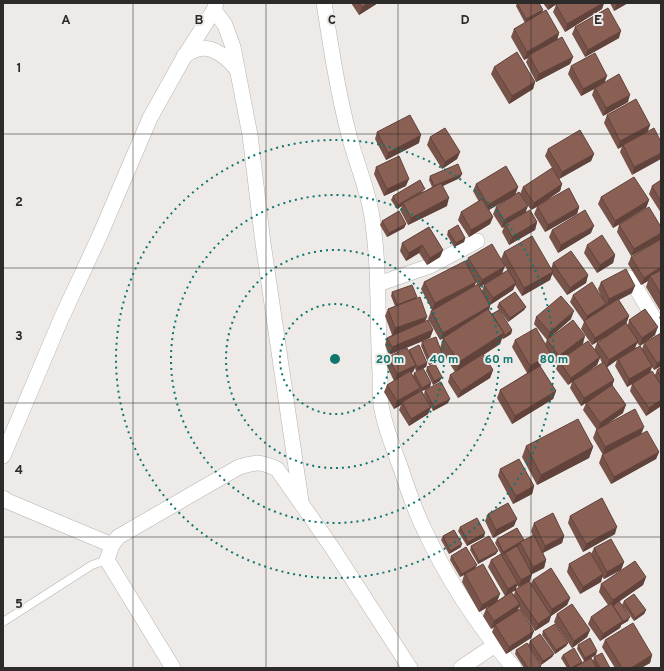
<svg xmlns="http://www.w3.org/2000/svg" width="664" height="671" font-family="Overpass,sans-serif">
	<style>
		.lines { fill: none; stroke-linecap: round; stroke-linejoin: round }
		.service-casing { stroke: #b6b3b1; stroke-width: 9 }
		.minor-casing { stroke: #b6b3b1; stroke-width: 16 }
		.service { stroke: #fff; stroke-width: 8 }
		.minor { stroke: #fff; stroke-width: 15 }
		.wall { fill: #775349; fill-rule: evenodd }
		.shaded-wall { fill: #61433c }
		.building { fill: #8a6055; stroke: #61433c }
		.grid { fill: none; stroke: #2c2b2a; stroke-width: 1; stroke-opacity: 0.55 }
		.ring { fill: none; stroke: #0f766e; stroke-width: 2; stroke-dasharray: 2 4 }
		.grid-label { font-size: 13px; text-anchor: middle; font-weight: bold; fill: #2c2b2a; stroke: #edeae8; stroke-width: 4; stroke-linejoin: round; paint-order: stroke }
		.centre { fill: #0f766e; stroke: #edeae8; stroke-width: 2 }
		.ring-label { font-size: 12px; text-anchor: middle; font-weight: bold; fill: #0f766e; stroke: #edeae8; stroke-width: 4; stroke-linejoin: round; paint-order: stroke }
	</style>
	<rect width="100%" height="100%" fill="#edeae8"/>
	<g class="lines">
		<defs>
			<path id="service" d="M3 622 92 565 107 560"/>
			<path id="minor" d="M324 3C331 48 338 94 350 139 357 165 368 190 372 217 380 269 377 321 380 373 380 383 380 394 381 405 384 423 393 448 400 466 407 487 414 509 424 529 447 579 478 626 514 668
				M214 10 225 25 233 47 250 135 263 243 301 501
				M184 56C188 54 191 51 195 50 212 43 229 59 238 71
				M630 278 661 330
				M378 284 430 266 477 241
				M3 456 61 319 100 235 150 118 184 57 214 10 216 3
				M3 498 7 501 112 545
				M173 668 107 560 112 545 118 537 239 467C256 462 260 461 277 469L331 546 410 668
				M461 668 495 645"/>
		</defs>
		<use href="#service" class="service-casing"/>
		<use href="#minor" class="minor-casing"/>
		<use href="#service" class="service"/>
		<use href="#minor" class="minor"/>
	</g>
	<path class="wall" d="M351 3H378L359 15Z
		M517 3H539L543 10 542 12 559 33 557 40 573 57 570 64 536 82 526 62 528 58 524 60 511 37 514 29 525 23 516 6Z
		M543 3H558L548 10Z
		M559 3H604L602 9 565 32 553 12 556 5Z
		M610 3H628L614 11Z
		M575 27 619 38 585 57 572 34Z
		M571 66 605 82 628 102 603 116 592 95 594 89 581 96 568 74Z
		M494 67 535 82 533 89 509 104 491 74Z
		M607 115 650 125 632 175 620 152 622 146 618 149 604 123Z
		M377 132 419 143 386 160 375 139Z
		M430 137 460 152 457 159 442 169 427 145Z
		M548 149 594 154 591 161 559 179 562 184 560 191 543 203 579 207 577 214 545 232 534 214 537 207 531 210 520 194 523 187 555 173 545 156Z
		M376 167 406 186 384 196 374 174Z
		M430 176 460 178 443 186 447 206 408 225 400 210 402 206 397 209 391 200 393 196 425 191 432 187 429 180Z
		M661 180V213L649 194 652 186Z
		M476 184 518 187 515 195 489 210 493 217 490 224 469 237 458 220 461 212 479 202 473 191Z
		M601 197 649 200 646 208 613 228 598 204Z
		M496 207 525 212 537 222 535 230 509 245 502 232 504 227 502 228 493 214Z
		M382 221 406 224 404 228 387 237 380 225Z
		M619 225 661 239V312L646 287 648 281 641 285 628 264 631 257 659 240 631 256 617 232Z
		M429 227 443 250 440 257 427 265 419 253 406 261 400 251 402 243Z
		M552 230 591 233 558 253 549 237Z
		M448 231 465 238 464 242 454 247 447 235Z
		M587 245 615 255 613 263 597 273 584 253Z
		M504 252 551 269 553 263 588 275 586 283 567 295 552 274 550 280 522 296 515 285 513 290 490 305V306L489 310 492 314 512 330 511 334 503 339 502 338 500 344 483 355 493 370 490 378 458 398 448 382 450 375 455 372 442 352 443 356 442 360 429 365 421 346 422 342 440 348 443 338 440 340 428 319 431 311 432 310 421 289 424 282 466 263 468 258 502 274 480 287 482 291 484 285 508 271 501 259ZM473 278 478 285 474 287 476 282Z
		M601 282 632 293 619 300 629 316 626 323 628 325 629 320 655 335 640 346 642 349 644 343 661 366 654 370 652 367 650 373 655 375 657 370 661 367V406L646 416 630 391 632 384 639 380 627 387 615 366 617 360 607 367 614 380 612 386 623 413 604 426 641 434 659 452 656 459 611 484 599 463 602 455H603L593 438 596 430H597L583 410 586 403 589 401 581 406 570 388 572 382 568 385 556 369 559 361 594 350 597 343 611 334 592 345 581 329 584 322 570 302 573 295 601 296 598 289ZM637 343 640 346 635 348ZM600 358 602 363 585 374 597 365Z
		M392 292 417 297 416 298 425 322 433 330 430 338 389 355 385 345 387 338 392 335 385 316 388 309 395 306 391 296Z
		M499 303 526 307 524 310 508 322 497 307Z
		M661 314V320L659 318Z
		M536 317 571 319 548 339 583 344 556 363 550 356 548 361 540 366 556 391 553 399 512 424 497 398 500 390 527 373 512 347 515 340 545 344 547 340 534 324Z
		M409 350 427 363 426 367 416 371 415 368 413 372 411 373 413 376 414 373 431 383 430 387 422 391 430 405 424 394 425 390 448 403 433 411 431 407 428 414 409 426 399 410 401 405 394 409 384 392 387 385 394 381 386 364 388 357 409 351Z
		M427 367 440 381 433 385 426 371Z
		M526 446 593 447 589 458 537 485 522 457Z
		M500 469 534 486 532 494 513 504 498 476Z
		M488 514 514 526 493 538 485 521Z
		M570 516 615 534 583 552 568 523Z
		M534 523 564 536 562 543 543 553 546 560 544 568 532 574 529 581 531 584 533 580 570 598 567 605 551 616 549 622 535 631 519 607 518 610 534 631 531 638 506 654 492 632 494 627 491 629 483 616 486 609 491 605 479 612 462 582 464 575 460 577 450 560 451 556 498 601 505 596 488 567 491 560 501 554 495 543 497 539 524 540 533 536 531 531ZM517 585 518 587 523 585 516 590ZM515 591 514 595 512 592Z
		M460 527 484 537 467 546 458 531Z
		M443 536 461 547 449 554 441 540Z
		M471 546 496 554 478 564 470 550Z
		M594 548 624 562 621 570 604 579 602 577 601 582 580 594 567 572 569 564 591 554Z
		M646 577 643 585 619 601 628 621 621 625 620 628 600 641 588 624 591 617 608 605 599 592 601 584Z
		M624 601 646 610 644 614 634 621 622 605Z
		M557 614 590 630 587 637 572 648 554 622Z
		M543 631 568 643 566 646 555 654 542 635Z
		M605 640 652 655 650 663 641 668H615L602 647Z
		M530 641 554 654 552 657 541 665 528 645Z
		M578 645 596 655 591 658 593 661 594 657 610 668H567L561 658 563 655 582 663 584 661 577 649Z
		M516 650 541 666 540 668H524L515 654Z"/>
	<path class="shaded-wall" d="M369 3H378L359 15 362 7Z
		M554 3H558L548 10 549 6Z
		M603 3H604L602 9 565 32 567 24Z
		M617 3H628L614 11Z
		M543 10 541 14 525 23 526 19Z
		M621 31 619 38 585 57 588 50Z
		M559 33 557 40 529 55 528 58 524 60 527 52Z
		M573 57 570 64 536 82 539 74Z
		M607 76 604 84 595 88 594 89 581 96 583 89Z
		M535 82 533 89 509 104 512 96Z
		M630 95 628 102 603 116 606 108Z
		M650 125 647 133 618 149 620 141Z
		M421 135 419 143 386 160 388 153Z
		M460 152 457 159 442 169 445 162Z
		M661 153V159L632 175 634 167Z
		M594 154 591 161 559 179 562 172Z
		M462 174 460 178 433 190 434 186Z
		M409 179 406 186 384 196 387 189Z
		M562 184 560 191 531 210 534 203Z
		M518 187 515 195 485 212 488 205Z
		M449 198 447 206 408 225 411 218Z
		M649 200 646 208 613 228 615 221Z
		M403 203 402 206 397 209 398 205Z
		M528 206 525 214 505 224 504 227 502 228 504 220Z
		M579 207 577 214 545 232 548 225Z
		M493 217 490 224 469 237 471 230Z
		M537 222 535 230 509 245 512 237Z
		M406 224 404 228 387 237 389 233Z
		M594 226 591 233 558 253 561 245Z
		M661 233V239L631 256 634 249Z
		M465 238 464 242 454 247 456 243Z
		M422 245 419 253 406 261 409 253Z
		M443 250 440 257 427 265 430 258Z
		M615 255 613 263 597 273 600 265Z
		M505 266 502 274 479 287 482 280Z
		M661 267V273L650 276 648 281 641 285 644 278Z
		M553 272 550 280 522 296 524 288Z
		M588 275 586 283 567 295 570 288Z
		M476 282 473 290 432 310 435 303Z
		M516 283 513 290 490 305 493 298Z
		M635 286 632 293 606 306 609 299Z
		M606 304 604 311 585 322 587 316Z
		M490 306 488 313 440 340 443 333Z
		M526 307 524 310 508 322 510 318Z
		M574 311 571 319 547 340 550 332Z
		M629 316 626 324 592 345 595 338Z
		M427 317 424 324 392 336 395 328Z
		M658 327 655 335 640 346 642 338Z
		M433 330 430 338 389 355 392 347Z
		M512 330 511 334 503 339 504 336Z
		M504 333 500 344 456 373 459 362Z
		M585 336 583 344 556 363 559 356Z
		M638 341 635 348 618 359 617 360 606 368 609 360Z
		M551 354 548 361 527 373 530 366Z
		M443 356 442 360 429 365 430 361Z
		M600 357 597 365 573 381 572 382 568 385 571 378Z
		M661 360V366L654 370 657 363Z
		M427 363 426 367 416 371 417 367Z
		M416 365 413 372 394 381 397 374Z
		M652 366 649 374 627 387 629 379Z
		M493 370 490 378 458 398 461 391Z
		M442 377 440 381 433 385 434 381Z
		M614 380 612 387 581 406 584 398Z
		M431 383 430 387 420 392 422 388Z
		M420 388 417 395 402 402 401 405 394 409 397 401Z
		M556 391 553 399 512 424 515 416Z
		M450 399 448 403 433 411 434 407Z
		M661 400V406L646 416 649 408Z
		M626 405 623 413 598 430 600 423Z
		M431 407 428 414 409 426 411 419Z
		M644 427 641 435 603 455 605 447Z
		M593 447 589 458 537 485 541 475Z
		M659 452 656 459 611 484 614 477Z
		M534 486 532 494 513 504 516 496Z
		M517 519 514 526 493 538 496 530Z
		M617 527 615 534 583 552 586 544Z
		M485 533 484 537 467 546 468 542Z
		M564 536 562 543 542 553 545 546Z
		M520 542 519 546 506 553H505V554L502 555 503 552Z
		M462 544 461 547 449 554 450 551Z
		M498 551 496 554 478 564 479 561Z
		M546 560 544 568 530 575 533 567Z
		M624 562 621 570 604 579 607 572Z
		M477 565 475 569 460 577 462 574Z
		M532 574 530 581 518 587 521 580Z
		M603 574 601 582 580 594 583 587Z
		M646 577 643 585 610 608 613 600Z
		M518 583 515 590 505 596 508 589Z
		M500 594 497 602 479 612 482 605Z
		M570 598 567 605 551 616 549 622 535 631 538 624 550 616 552 609Z
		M520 604 517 612 495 625 494 627 491 629 494 621Z
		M646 610 644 614 634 621 635 618Z
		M630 617 628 621 621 625 623 622Z
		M623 621 620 628 600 641 603 634Z
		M590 630 587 637 572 648 574 641Z
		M534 631 531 638 506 654 509 647Z
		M568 643 566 646 555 654 556 650Z
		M597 651 596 655 584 661 585 658Z
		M554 654 552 657 541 665 543 661Z
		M652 655 650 663 641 668H631Z"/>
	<path class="building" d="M359 3H369L362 7Z
		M517 3H539L543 10 526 19Z
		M547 3H554L549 6Z
		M559 3H603L567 24 556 5Z
		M608 8 621 31 588 50 575 27Z
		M546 10 559 33 527 52 514 29Z
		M562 37 573 57 539 74 529 55Z
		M517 52 535 82 512 96 494 67Z
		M595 53 607 76 583 89 571 66Z
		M619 74 630 95 606 108 595 88Z
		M636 99 650 125 620 141 607 115Z
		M410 115 421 135 388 153 377 132Z
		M445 128 460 152 445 162 430 137Z
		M654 128 661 142V153L634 167 623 145Z
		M580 130 594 154 562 172 548 149Z
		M399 156 409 179 387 189 376 167Z
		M458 164 462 174 434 186 430 176Z
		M506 166 518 187 488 205 476 184Z
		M552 168 562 184 534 203 523 187Z
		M634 177 649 200 615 221 601 197Z
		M420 180 425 189 398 205 393 196Z
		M661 180V202L652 186Z
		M441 183 449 198 411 218 403 203Z
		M569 188 579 207 548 225 537 206Z
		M519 192 528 206 504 220 496 207Z
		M482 199 493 217 471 230 461 212Z
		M649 207 661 227V233L634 249 619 225Z
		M530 210 537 222 512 237 505 224Z
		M585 210 594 226 561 245 552 230Z
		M399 211 406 224 389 233 382 221Z
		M458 225 465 238 456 243 448 231Z
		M429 227 443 250 430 258 422 245 409 253 402 243Z
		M602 235 615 255 600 265 587 245Z
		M532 236 553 272 524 288 504 252Z
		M661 239V267L644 278 631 257Z
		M492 244 505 266 482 280 468 258Z
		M571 251 588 275 570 288 553 263Z
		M465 261 476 282 435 303 424 282Z
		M626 269 635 286 609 299 601 282Z
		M508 270 516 283 493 298 484 285Z
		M661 270V294L650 276Z
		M592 282 606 304 587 316 573 295Z
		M478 284 490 306 443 333 431 311Z
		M412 285 417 297 397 305 392 292Z
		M515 292 526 307 510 318 499 303Z
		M561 296 574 311 550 332 536 317Z
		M420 297 427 317 395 328 388 309Z
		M618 299 629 316 595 338 584 321Z
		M488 309 504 333 459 362 443 338Z
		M645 309 658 327 642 338 629 320Z
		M499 310 512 330 504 336V333L492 314Z
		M428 320 433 330 392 347 387 338Z
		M573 320 585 336 559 356 547 340Z
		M626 323 638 341 609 360 597 343Z
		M536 328 551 354 530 366 515 340Z
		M661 333V360L657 363 644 343Z
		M436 337 443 356 430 361 422 342Z
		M588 341 600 357 571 378 559 361Z
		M419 345 427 363 417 367 409 350Z
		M640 346 652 366 629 379 618 359Z
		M407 348 416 365 397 374 388 357Z
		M483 354 493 370 461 391 450 375Z
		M604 362 614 380 584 398 573 381Z
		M435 364 442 377 434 381 427 367Z
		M540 366 556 391 515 416 500 390Z
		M661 367V377L657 370Z
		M423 368 431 383 422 388 414 373Z
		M410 371 420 388 397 401 387 385Z
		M652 371 661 385V400L649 408 632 384Z
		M441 382 450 399 434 407 425 390Z
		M612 385 626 405 600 423 586 403Z
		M421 391 431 407 411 419 402 402Z
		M635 409 644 427 605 447 596 430Z
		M578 419 593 447 541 475 526 446Z
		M647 431 659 452 614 477 602 455Z
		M519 459 534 486 516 496 500 469Z
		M602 498 617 527 586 544 570 516Z
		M508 503 517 519 496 530 488 514Z
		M553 513 564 536 545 546 534 523Z
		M477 518 485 533 468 542 460 527Z
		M517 528 524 540 503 552 497 539Z
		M454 530 462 544 450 551 443 536Z
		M534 535 546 560 533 567 520 542Z
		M489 536 498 551 479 561 471 546Z
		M611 539 624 562 607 572 594 548Z
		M517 546 532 574 521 580 505 553Z
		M466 547 477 565 462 574 451 556Z
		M590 552 603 574 583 587 569 564Z
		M501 554 518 583 508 589 491 560Z
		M635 561 646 577 613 600 601 584Z
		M483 564 500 594 482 605 465 574Z
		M551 568 570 598 552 609 533 580Z
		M529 581 551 615 538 624 515 590Z
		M511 592 520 604 494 621 486 609Z
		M634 594 646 610 635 618 624 601Z
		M619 601 630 617 623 622 622 621H623L613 606Z
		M611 603 623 621 603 634 591 617Z
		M572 604 590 630 574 641 557 614Z
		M520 609 534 631 509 647 495 625Z
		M633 623 652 655 631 668H622L605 640Z
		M555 624 568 643 556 650 543 631Z
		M540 634 554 654 543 661 530 641Z
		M590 638 597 651 585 658 578 645Z
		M527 643 541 666 538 668H528L516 650Z
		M574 648 582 662 571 668H570L563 655Z
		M602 653 610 668H600L594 657Z
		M591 658 597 668H573Z"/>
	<path class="grid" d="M133 3V668M266 3V668M398 3V668M531 3V668M3 134H661M3 268H661M3 403H661M3 537H661"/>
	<g class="ring">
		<circle cx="335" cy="359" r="55"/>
		<circle cx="335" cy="359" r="109"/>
		<circle cx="335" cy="359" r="164"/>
		<circle cx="335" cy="359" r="219"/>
	</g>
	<g class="grid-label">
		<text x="66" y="24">A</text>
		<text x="199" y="24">B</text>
		<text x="332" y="24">C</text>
		<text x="465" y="24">D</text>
		<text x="598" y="24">E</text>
		<text x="19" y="72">1</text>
		<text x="19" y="206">2</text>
		<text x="19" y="340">3</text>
		<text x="19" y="474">4</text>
		<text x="19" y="608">5</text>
	</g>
	<circle cx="335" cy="359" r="6" class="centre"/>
	<g class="ring-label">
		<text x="390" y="363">20 m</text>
		<text x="444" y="363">40 m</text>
		<text x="499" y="363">60 m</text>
		<text x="554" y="363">80 m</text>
	</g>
	<rect width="664" height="671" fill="none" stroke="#2c2b2a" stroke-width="8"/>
</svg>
